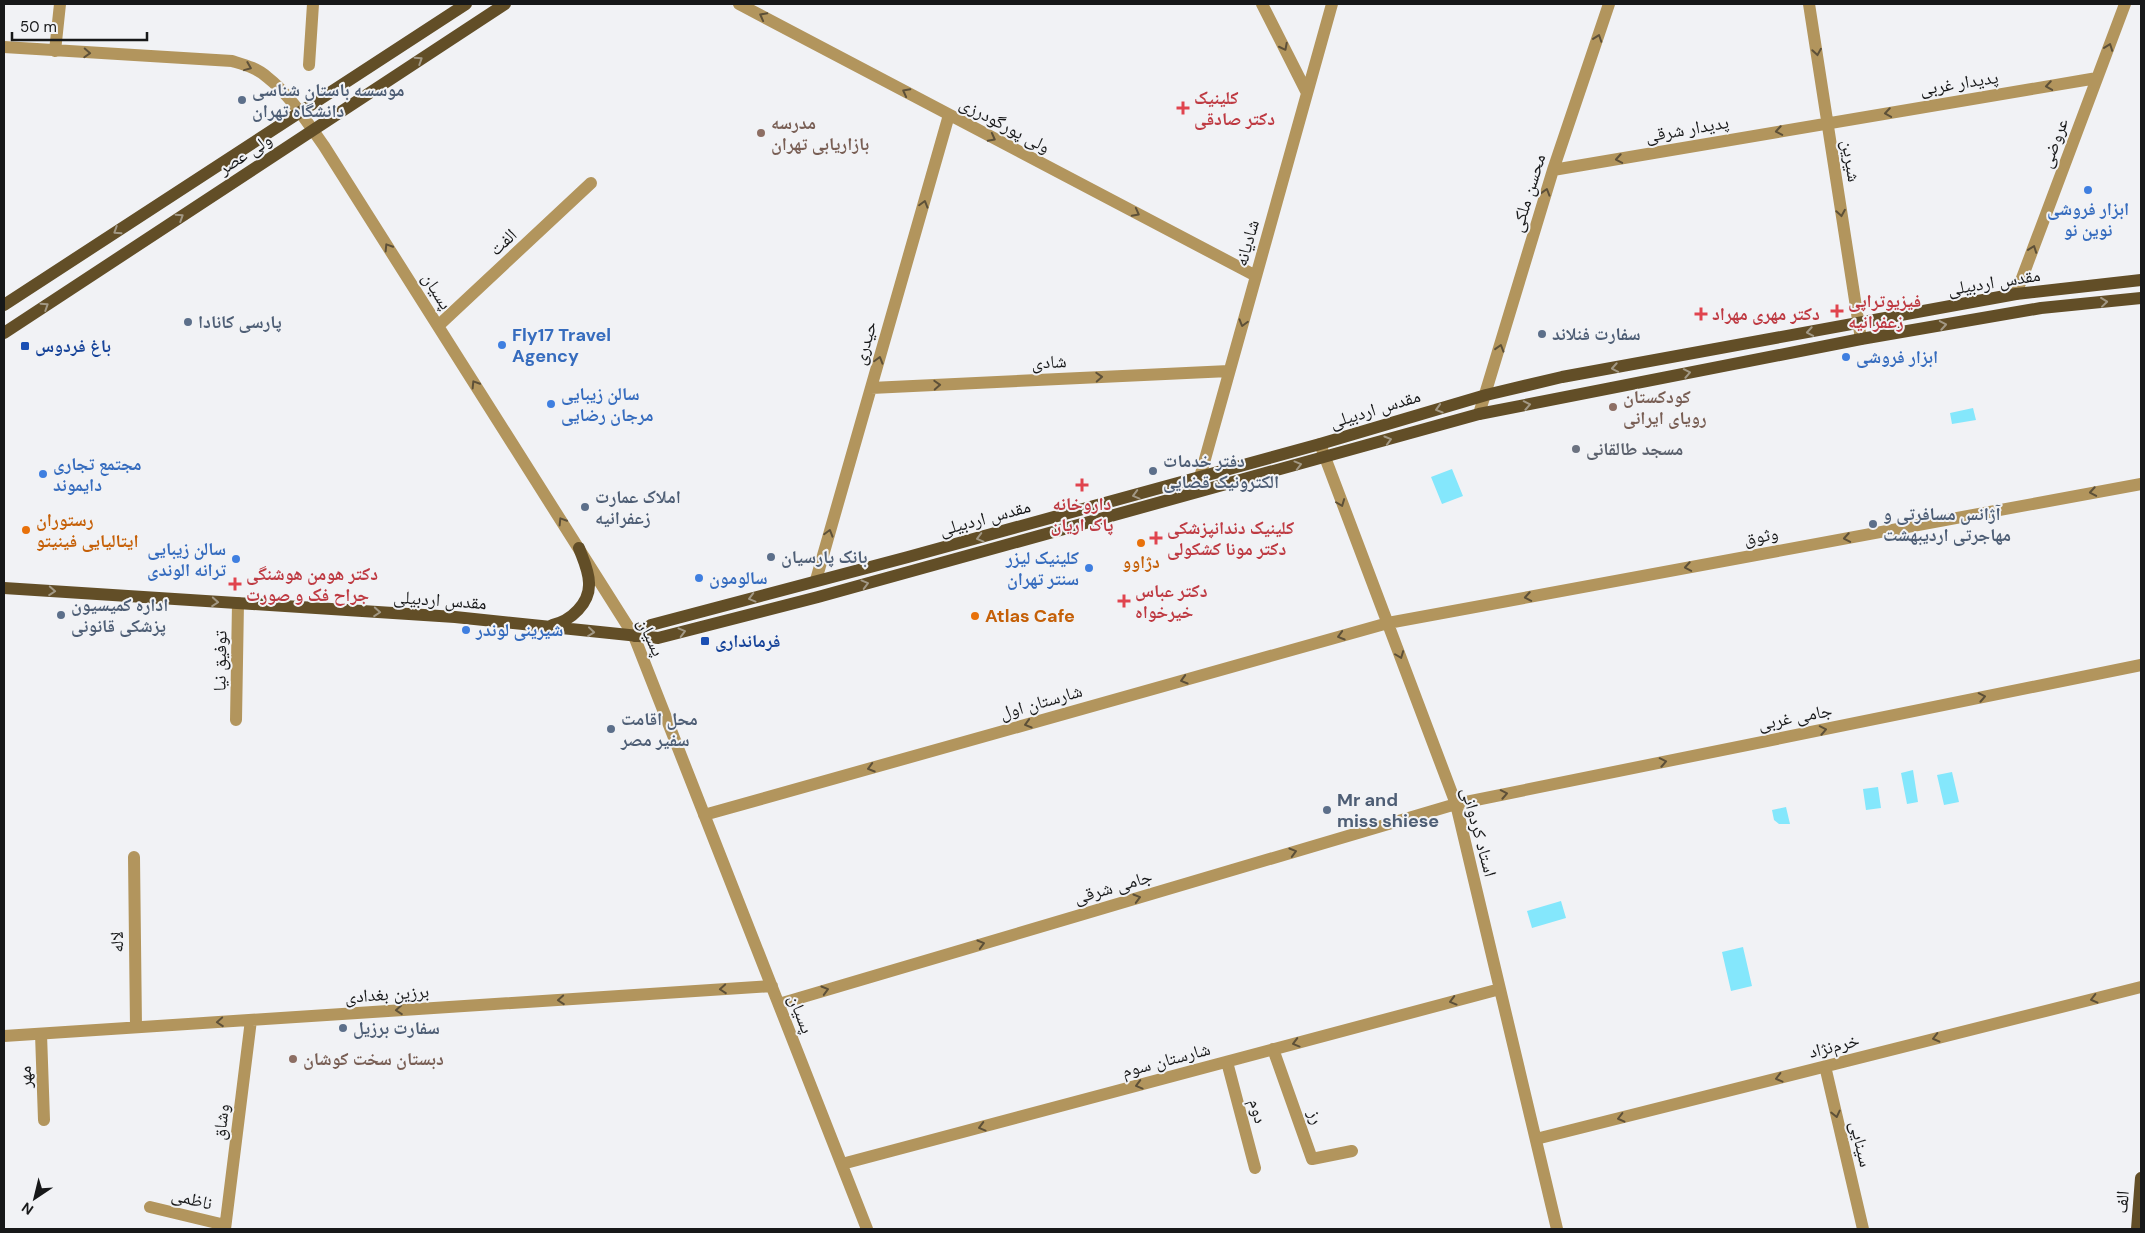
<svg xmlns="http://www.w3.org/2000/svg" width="2145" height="1233" font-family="'DM Sans','Noto Naskh Arabic',sans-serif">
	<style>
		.water { fill: #84e7fc }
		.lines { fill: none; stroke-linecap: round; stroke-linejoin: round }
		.minor { stroke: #b2955d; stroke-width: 12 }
		.major { stroke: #624e27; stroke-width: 12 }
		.oneway { stroke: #5d5038 }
		.oneway2 { stroke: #a29884 }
		.service-dot { fill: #5c6f8a; stroke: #f1f2f5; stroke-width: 2 }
		.health-dot { fill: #e0444e; stroke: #f1f2f5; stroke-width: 2 }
		.education-dot { fill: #8d6e63; stroke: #f1f2f5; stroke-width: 2 }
		.shop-dot { fill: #3f7fe0; stroke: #f1f2f5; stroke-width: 2 }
		.transit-dot { fill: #1a4fb4; stroke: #f1f2f5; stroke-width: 2 }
		.worship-dot { fill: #6b7280; stroke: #f1f2f5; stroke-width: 2 }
		.food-dot { fill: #e8710a; stroke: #f1f2f5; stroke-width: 2 }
		.labels { text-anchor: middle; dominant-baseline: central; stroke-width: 4; stroke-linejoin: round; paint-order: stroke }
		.street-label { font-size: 18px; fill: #171819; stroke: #f1f2f5 }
		.service-label { font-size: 18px; font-weight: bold; fill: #4e5e75; stroke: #f1f2f5; text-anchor: start }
		.health-label { font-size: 18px; font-weight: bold; fill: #be3a42; stroke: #f1f2f5; text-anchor: start }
		.education-label { font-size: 18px; font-weight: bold; fill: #785e54; stroke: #f1f2f5; text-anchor: start }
		.shop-label { font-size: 18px; font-weight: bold; fill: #366cbe; stroke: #f1f2f5; text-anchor: start }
		.transit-label { font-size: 18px; font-weight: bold; fill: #164399; stroke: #f1f2f5; text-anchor: start }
		.worship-label { font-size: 18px; font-weight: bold; fill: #5b616d; stroke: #f1f2f5; text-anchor: start }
		.food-label { font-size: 18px; font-weight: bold; fill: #c56008; stroke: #f1f2f5; text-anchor: start }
	</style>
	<rect width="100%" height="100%" fill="#f1f2f5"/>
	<path class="water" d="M1973 408 1976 420 1952 424 1950 413Z
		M1452 469 1463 496 1442 504 1431 477Z
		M1913 770 1918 802 1907 804 1901 773Z
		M1952 772 1959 802 1944 805 1937 775Z
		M1878 787 1881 808 1866 810 1863 789Z
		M1786 807 1790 824H1779L1774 820 1772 810Z
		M1561 901 1566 918 1532 928 1527 911Z
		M1743 947 1752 986 1731 991 1722 952Z"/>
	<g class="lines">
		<path class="minor" d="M739 4 1256 276
			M1262 4 1307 93
			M1809 4 1861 339
			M4 47 232 61C245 65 257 68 267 77 290 95 307 122 324 146L634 636 867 1229
			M55 51 60 4
			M309 65 313 4
			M1553 170 2097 78
			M2016 294 2125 4
			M438 326 591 183
			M871 388 1229 371
			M1479 414 1553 170 1609 4
			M1320 444 1456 804 1557 1229
			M1200 486V477L1332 4
			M816 580 949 115
			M236 720 238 603
			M704 815 1388 623 2141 484
			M134 857 136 1027
			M779 1004 1456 804 2141 665
			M41 1034 44 1120
			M4 1036 772 986
			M1273 1049 1312 1159 1352 1151
			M1227 1062 1255 1168
			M1825 1066 1863 1229
			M1536 1139 2141 987
			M842 1164 1500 989
			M150 1207 225 1225
			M225 1229 251 1020"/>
		<path class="major" d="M4 305 466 4
			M4 333 505 4
			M4 588 455 617 658 638 818 597 1479 414 1861 339 2041 308 2141 298
			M552 625C571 621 590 603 589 583 589 571 583 559 579 548
			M634 636 651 625 908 557 1320 444 1486 395 1562 377 2016 294 2141 280
			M2137 1229 2141 1178"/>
	</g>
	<defs><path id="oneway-chevron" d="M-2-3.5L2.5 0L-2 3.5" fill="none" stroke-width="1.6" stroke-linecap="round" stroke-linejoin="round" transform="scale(1.25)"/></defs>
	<g class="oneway">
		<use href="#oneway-chevron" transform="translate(763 16) rotate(-152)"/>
		<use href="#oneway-chevron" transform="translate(1598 38) rotate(-71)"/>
		<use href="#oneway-chevron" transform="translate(1284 47) rotate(63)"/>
		<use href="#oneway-chevron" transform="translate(2109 47) rotate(-70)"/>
		<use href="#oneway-chevron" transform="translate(1817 52) rotate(81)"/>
		<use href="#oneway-chevron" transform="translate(87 53) rotate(3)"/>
		<use href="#oneway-chevron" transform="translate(248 67) rotate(22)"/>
		<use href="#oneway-chevron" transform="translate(2049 86) rotate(171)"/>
		<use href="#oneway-chevron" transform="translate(906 92) rotate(-152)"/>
		<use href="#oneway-chevron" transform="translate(1888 113) rotate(171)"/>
		<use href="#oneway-chevron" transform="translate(1779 131) rotate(170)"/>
		<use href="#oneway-chevron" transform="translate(992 138) rotate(28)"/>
		<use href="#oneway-chevron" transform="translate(1619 159) rotate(170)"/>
		<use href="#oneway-chevron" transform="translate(1546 192) rotate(-73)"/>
		<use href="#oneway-chevron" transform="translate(924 204) rotate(-74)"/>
		<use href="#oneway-chevron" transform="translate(1136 213) rotate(28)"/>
		<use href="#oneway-chevron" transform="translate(1841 213) rotate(81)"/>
		<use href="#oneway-chevron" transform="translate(388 247) rotate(-122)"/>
		<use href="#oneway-chevron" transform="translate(2033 249) rotate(-70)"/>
		<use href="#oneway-chevron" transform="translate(1243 323) rotate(106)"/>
		<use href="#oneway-chevron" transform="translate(1500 348) rotate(-73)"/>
		<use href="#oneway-chevron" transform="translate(879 360) rotate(-74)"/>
		<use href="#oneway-chevron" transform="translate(1099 377) rotate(-3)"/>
		<use href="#oneway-chevron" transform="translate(475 384) rotate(-122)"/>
		<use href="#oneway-chevron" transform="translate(937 385) rotate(-3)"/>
		<use href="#oneway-chevron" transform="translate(2093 492) rotate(170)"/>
		<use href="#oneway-chevron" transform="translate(1341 503) rotate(69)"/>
		<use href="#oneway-chevron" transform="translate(562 521) rotate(-122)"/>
		<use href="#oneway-chevron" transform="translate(829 533) rotate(-74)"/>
		<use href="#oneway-chevron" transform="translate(1847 538) rotate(170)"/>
		<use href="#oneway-chevron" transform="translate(1688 567) rotate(170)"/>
		<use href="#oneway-chevron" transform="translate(1528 597) rotate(170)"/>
		<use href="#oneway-chevron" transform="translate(1341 636) rotate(164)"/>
		<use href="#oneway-chevron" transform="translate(1400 655) rotate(69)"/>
		<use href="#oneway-chevron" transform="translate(1184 680) rotate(164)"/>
		<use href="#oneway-chevron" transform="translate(1982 697) rotate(-11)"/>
		<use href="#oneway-chevron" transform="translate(1028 724) rotate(164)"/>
		<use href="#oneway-chevron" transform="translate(1823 730) rotate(-11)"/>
		<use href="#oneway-chevron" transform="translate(1663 762) rotate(-11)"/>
		<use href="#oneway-chevron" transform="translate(871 768) rotate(164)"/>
		<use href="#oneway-chevron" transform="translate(1504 794) rotate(-11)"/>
		<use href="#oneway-chevron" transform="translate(1293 852) rotate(-16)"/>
		<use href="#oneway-chevron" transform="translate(1137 898) rotate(-16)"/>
		<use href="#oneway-chevron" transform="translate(981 944) rotate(-16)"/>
		<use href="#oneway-chevron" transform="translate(723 989) rotate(176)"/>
		<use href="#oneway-chevron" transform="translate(825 990) rotate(-16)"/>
		<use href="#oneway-chevron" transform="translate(2094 999) rotate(166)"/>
		<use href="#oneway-chevron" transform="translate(561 1000) rotate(176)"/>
		<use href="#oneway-chevron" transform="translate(1453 1001) rotate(165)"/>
		<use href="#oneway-chevron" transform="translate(399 1010) rotate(176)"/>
		<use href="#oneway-chevron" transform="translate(220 1022) rotate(176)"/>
		<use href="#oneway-chevron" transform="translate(1936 1038) rotate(166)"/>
		<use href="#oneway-chevron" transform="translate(1296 1043) rotate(165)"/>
		<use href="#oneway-chevron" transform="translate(1779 1078) rotate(166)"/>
		<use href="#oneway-chevron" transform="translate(1139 1085) rotate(165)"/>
		<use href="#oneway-chevron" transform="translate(1836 1114) rotate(77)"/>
		<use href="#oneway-chevron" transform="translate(1621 1118) rotate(166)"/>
		<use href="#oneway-chevron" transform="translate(982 1127) rotate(165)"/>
	</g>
	<g class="oneway2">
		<use href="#oneway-chevron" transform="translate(419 60) rotate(-33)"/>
		<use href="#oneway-chevron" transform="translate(180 217) rotate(-33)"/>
		<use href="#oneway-chevron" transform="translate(117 231) rotate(147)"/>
		<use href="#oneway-chevron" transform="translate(2104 302) rotate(-6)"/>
		<use href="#oneway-chevron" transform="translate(45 306) rotate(-33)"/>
		<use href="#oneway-chevron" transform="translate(1943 325) rotate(-10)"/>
		<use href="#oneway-chevron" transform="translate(1810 332) rotate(170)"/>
		<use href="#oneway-chevron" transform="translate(1615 368) rotate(170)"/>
		<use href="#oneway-chevron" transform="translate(1687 373) rotate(-11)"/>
		<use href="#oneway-chevron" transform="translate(1527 405) rotate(-11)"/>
		<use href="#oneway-chevron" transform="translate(1439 409) rotate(163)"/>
		<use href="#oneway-chevron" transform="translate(1388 440) rotate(-16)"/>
		<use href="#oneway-chevron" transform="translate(1298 465) rotate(-15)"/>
		<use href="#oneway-chevron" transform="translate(1136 495) rotate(165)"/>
		<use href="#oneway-chevron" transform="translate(980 538) rotate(165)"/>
		<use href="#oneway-chevron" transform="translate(865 584) rotate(-15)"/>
		<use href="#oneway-chevron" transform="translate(52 591) rotate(4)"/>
		<use href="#oneway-chevron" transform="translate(752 598) rotate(165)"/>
		<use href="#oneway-chevron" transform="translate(215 602) rotate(4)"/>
		<use href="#oneway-chevron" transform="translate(377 612) rotate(4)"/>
		<use href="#oneway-chevron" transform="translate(591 632) rotate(6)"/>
		<use href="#oneway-chevron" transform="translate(682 632) rotate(-15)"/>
	</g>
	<g class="service-dot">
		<circle cx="242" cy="100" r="5"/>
		<circle cx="188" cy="322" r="5"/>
		<circle cx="1542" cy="334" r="5"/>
		<circle cx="1153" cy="471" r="5"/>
		<circle cx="585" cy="507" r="5"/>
		<circle cx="1873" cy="524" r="5"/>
		<circle cx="771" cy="557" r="5"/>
		<circle cx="61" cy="615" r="5"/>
		<circle cx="611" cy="729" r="5"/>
		<circle cx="1327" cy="810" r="5"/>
		<circle cx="343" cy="1028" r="5"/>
	</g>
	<g class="health-dot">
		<path d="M1180.5 100.5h5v5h5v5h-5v5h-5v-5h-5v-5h5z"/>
		<path d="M1834.5 303.5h5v5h5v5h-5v5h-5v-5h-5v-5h5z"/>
		<path d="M1698.5 306.5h5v5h5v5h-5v5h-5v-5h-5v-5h5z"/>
		<path d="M1079.5 477.5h5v5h5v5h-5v5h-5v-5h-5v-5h5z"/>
		<path d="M1153.5 530.5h5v5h5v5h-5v5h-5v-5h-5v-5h5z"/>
		<path d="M232.5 576.5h5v5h5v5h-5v5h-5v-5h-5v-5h5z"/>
		<path d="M1121.5 593.5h5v5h5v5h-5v5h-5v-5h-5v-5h5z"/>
	</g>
	<g class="education-dot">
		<circle cx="761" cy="133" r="5"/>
		<circle cx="1613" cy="407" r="5"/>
		<circle cx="293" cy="1059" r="5"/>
	</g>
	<g class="shop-dot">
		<circle cx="2088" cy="190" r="5"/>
		<circle cx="502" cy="345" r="5"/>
		<circle cx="1846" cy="357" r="5"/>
		<circle cx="551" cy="404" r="5"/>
		<circle cx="43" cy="474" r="5"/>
		<circle cx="236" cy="559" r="5"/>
		<circle cx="1089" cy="568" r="5"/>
		<circle cx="699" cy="578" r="5"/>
		<circle cx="466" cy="630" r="5"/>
	</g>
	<g class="transit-dot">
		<rect x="20" y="341" width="10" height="10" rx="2.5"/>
		<rect x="700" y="636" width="10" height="10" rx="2.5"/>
	</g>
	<circle class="worship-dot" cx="1576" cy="449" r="5"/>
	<g class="food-dot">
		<circle cx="26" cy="530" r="5"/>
		<circle cx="1141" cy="543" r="5"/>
		<circle cx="975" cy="616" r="5"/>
	</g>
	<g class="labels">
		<g class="street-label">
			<text transform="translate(1959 83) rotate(-9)">پدیدار غربی</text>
			<text transform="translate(1005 125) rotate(28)">ولی پورگودرزی</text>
			<text transform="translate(1687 129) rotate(-10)">پدیدار شرقی</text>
			<text transform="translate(2054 143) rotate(-70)">عروضی</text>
			<text transform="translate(245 154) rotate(-33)">ولی عصر</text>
			<text transform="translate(1851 161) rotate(81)">شیرین</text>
			<text transform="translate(1528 193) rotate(-73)">محسن ملکی</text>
			<text transform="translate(503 242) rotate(-43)">الفت</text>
			<text transform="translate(1247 243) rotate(-74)">شادیانه</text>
			<text transform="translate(1994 282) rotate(-9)">مقدس اردبیلی</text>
			<text transform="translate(437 291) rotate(58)">پسیان</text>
			<text transform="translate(865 343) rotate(-74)">حیدری</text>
			<text transform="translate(1049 362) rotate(-3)">شادی</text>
			<text transform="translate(1375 409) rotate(-17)">مقدس اردبیلی</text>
			<text transform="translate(985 518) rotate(-15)">مقدس اردبیلی</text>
			<text transform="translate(1761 536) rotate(-10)">وثوق</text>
			<text transform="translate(440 600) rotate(4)">مقدس اردبیلی</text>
			<text transform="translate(651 637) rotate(65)">پسیان</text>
			<text transform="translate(220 661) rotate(-89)">توفیق نیا</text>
			<text transform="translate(1041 702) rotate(-16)">شارستان اول</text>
			<text transform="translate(1795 717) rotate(-11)">جامی غربی</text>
			<text transform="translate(1479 832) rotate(75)">استاد کردوانی</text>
			<text transform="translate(1113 887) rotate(-16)">جامی شرقی</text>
			<text transform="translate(117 942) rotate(-91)">لاله</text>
			<text transform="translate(387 994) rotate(-4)">برزین بغدادی</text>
			<text transform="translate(801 1014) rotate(69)">پسیان</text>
			<text transform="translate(1834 1046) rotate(-14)">خرم‌نژاد</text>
			<text transform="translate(1166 1060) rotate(-15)">شارستان سوم</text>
			<text transform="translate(25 1077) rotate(-92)">مهر</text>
			<text transform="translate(1258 1111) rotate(75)">دوم</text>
			<text transform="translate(1316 1117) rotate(71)">رز</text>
			<text transform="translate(221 1122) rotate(-83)">وشاق</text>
			<text transform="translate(1861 1144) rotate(77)">سینایی</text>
			<text transform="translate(192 1199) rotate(14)">ناظمی</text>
			<text transform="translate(2122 1202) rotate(-85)">الف</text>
		</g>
		<g class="service-label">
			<text x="252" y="90">موسسه باستان شناسی<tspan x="252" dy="21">دانشگاه تهران</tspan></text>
			<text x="198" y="322">پارسی کانادا</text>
			<text x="1552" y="334">سفارت فنلاند</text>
			<text x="1163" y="461">دفتر خدمات<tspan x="1163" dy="21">الکترونیک قضایی</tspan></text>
			<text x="595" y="497">املاک عمارت<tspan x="595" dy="21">زعفرانیه</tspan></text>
			<text x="1883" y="514">آژانس مسافرتی و<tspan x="1883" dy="21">مهاجرتی اردیبهشت</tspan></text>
			<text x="781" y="557">بانک پارسیان</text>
			<text x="71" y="605">اداره کمیسیون<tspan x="71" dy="21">پزشکی قانونی</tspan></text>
			<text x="621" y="719">محل اقامت<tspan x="621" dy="21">سفیر مصر</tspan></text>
			<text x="1337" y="800">Mr and<tspan x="1337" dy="21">miss shiese</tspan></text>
			<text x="353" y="1028">سفارت برزیل</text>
		</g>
		<g class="health-label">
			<text x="1194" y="98">کلینیک<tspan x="1194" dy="21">دکتر صادقی</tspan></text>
			<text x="1848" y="301">فیزیوتراپی<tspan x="1848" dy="21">زعفرانیه</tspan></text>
			<text x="1712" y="314">دکتر مهری مهراد</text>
			<text x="1082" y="504" text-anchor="middle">داروخانه<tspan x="1082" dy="21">پاک اریان</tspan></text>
			<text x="1167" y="528">کلینیک دندانپزشکی<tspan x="1167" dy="21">دکتر مونا کشکولی</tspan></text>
			<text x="246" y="574">دکتر هومن هوشنگی<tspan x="246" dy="21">جراح فک و صورت</tspan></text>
			<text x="1135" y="591">دکتر عباس<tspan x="1135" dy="21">خیرخواه</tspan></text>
		</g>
		<g class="education-label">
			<text x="771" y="123">مدرسه<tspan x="771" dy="21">بازاریابی تهران</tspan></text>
			<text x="1623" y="397">کودکستان<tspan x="1623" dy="21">رویای ایرانی</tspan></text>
			<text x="303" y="1059">دبستان سخت کوشان</text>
		</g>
		<g class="shop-label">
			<text x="2088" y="209" text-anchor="middle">ابزار فروشی<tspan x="2088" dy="21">نوین نو</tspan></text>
			<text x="512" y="335">Fly17 Travel<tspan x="512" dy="21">Agency</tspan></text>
			<text x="1856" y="357">ابزار فروشی</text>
			<text x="561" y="394">سالن زیبایی<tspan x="561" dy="21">مرجان رضایی</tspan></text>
			<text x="53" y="464">مجتمع تجاری<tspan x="53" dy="21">دایموند</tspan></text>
			<text x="226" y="549" text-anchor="end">سالن زیبایی<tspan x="226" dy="21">ترانه الوندی</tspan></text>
			<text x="1079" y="558" text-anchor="end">کلینیک لیزر<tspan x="1079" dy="21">سنتر تهران</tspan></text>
			<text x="709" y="578">سالومون</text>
			<text x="476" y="630">شیرینی لوندر</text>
		</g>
		<g class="transit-label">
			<text x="35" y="346">باغ فردوس</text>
			<text x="715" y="641">فرمانداری</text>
		</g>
		<g class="worship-label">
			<text x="1586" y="449">مسجد طالقانی</text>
		</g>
		<g class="food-label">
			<text x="36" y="520">رستوران<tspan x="36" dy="21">ایتالیایی فینیتو</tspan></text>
			<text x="1141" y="562" text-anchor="middle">دژاوو</text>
			<text x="985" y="616">Atlas Cafe</text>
		</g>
	</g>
	<rect width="2145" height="1233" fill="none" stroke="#171819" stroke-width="10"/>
	<g transform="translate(35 1198) rotate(215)" stroke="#f1f2f5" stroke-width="4" paint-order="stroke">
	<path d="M0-4L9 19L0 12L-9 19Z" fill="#171819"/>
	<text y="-8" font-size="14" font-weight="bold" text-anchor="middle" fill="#171819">N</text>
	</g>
	<path d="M12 32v8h135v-8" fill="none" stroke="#171819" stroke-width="2.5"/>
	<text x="20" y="32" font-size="15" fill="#171819" stroke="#f1f2f5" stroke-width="4" paint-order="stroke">50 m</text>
</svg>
